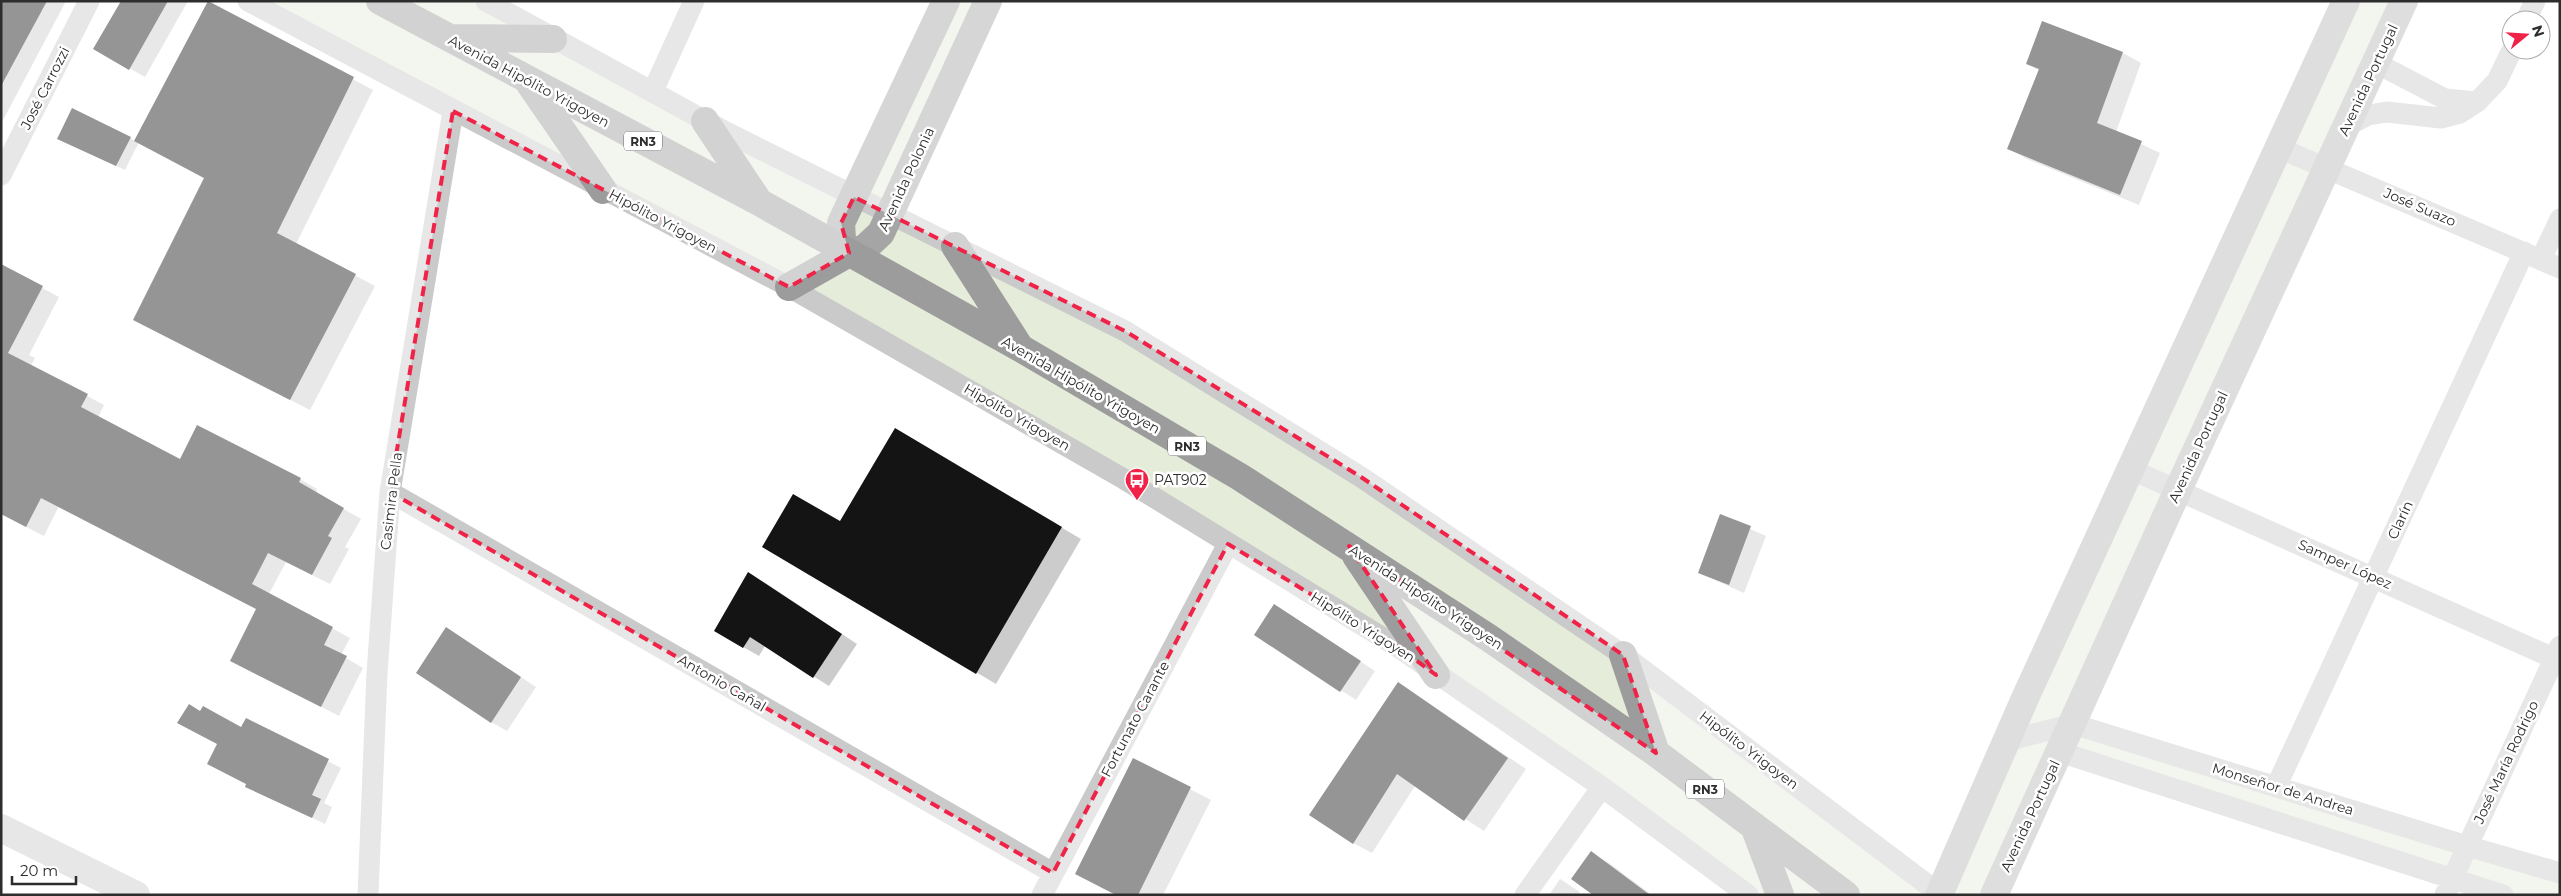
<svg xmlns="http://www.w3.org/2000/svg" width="2561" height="896" font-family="Montserrat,sans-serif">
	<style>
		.green { fill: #e5ecd9 }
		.shadow { fill: #0003 }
		.building { fill: #141414 }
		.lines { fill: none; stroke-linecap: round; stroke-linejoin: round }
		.minor { stroke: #cacaca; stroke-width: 21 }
		.tertiary { stroke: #cacaca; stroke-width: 28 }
		.secondary { stroke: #b7b7b7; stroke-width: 28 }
		.primary { stroke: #a5a5a5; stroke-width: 28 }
		.trunk { stroke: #9c9c9c; stroke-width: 28 }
		.marked { fill: none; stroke: #f02247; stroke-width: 4; stroke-dasharray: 10 6; stroke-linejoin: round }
		.labels { text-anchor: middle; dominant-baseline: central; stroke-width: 5; stroke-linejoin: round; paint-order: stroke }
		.shield { fill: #fff; stroke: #6c6c6c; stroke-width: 1 }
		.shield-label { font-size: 12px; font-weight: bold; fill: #2d2d2d }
		.street-label { font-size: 14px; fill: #2d2d2d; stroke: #fff }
		.poi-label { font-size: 14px; fill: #2d2d2d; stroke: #fff; text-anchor: start }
	</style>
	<rect width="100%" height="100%" fill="#fff"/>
	<path class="green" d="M248 1H486L853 197 946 1H988L890 214 955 246 1361 477 1939 894 2346 1H2404L2073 723 2560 873V895H2503L2060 752 1994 895H1748L1602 787 1124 479Z"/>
	<path class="shadow" d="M1 1H66L1 124Z
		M122 1H188L145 77 95 49Z
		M208 2 373 90 296 244 375 286 310 410 135 320 205 179 139 142 125 170 67 143 130 138 135 141Z
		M2042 23 2123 53 2141 63 2116 132 2160 153 2139 205 2027 159 2009 149 2040 71 2027 64Z
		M1 266 59 297 29 355 35 358 31 366 104 405 98 418 180 461 300 479 317 489 316 493 361 519 345 547 349 549 330 584 286 562 269 594 350 638 341 655 363 668 339 716 249 670 257 609 59 506 44 536 1 514Z
		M896 430 1081 539 996 684 764 546 841 523Z
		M1721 516 1766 536 1744 593 1699 573Z
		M764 582 857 644 829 686 765 646 759 656 715 631Z
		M1289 614 1375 671 1356 700 1255 634Z
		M462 638 536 687 507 731 491 722Z
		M1399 683 1526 769 1484 831 1415 786 1372 853 1353 843Z
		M201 713 242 729 247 719 341 768 324 803 332 807 325 824 246 786 247 784 218 744Z
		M1133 760 1211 800 1163 895H1115L1076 874Z
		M1591 853 1609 863 1652 895H1595Z
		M1560 879 1580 892 1578 895H1549Z"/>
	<path class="building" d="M1 1H47L1 86Z
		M121 1H168L129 70 93 49Z
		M208 1 354 77 277 233 356 274 290 400 133 320 204 178 134 141Z
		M2042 21 2123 52 2097 123 2142 141 2120 195 2007 149 2039 69 2026 64Z
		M72 108 131 137 116 166 57 139Z
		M1 264 43 286 8 353 88 394 81 407 180 459 197 425 301 478 299 482 344 508 328 536 332 538 312 575 268 553 252 584 333 627 324 645 347 656 321 707 230 661 256 609 41 498 26 527 1 514Z
		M895 428 1062 527 976 674 762 547 793 494 840 521Z
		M1720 514 1751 526 1729 585 1698 573Z
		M748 572 842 634 813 678 750 637 743 648 714 631Z
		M1274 604 1361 661 1340 692 1254 635Z
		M446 627 521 677 491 723 416 673Z
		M1398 682 1508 758 1464 821 1397 774 1353 844 1309 815Z
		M189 704 200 711 203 706 241 727 246 718 329 759 312 795 321 799 312 818 245 787 246 784 207 764 217 744 177 723Z
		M1133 758 1191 787 1138 895H1116L1075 874Z
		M1591 851 1650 895H1593L1571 879Z"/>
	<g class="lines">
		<path class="minor" d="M248 1 789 287 1124 479 1398 647 1602 787 1748 895
			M486 1 722 130 1125 331 1361 477 1623 655 1941 895
			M2526 20 2535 1
			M2376 63 2445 99 2477 102
			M653 91 694 1
			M2347 126 2368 115 2387 112 2441 118 2460 113 2477 102 2497 81 2512 50
			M2279 148 2560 268
			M1 175 89 1
			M2541 259 2560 219
			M2130 469 2560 661
			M390 492 1053 873
			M2006 741 2073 724 2467 846 2560 873
			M2060 752 2503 895
			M2276 787 2524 252
			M368 895 377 673 390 492 453 111
			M1042 895 1228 544
			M1525 895 1602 787
			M2445 895 2560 646"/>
		<path class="tertiary" d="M1 828 136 895"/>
		<path class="secondary" d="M1939 895 2026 696 2346 1
			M1994 895 2178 490 2404 1"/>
		<path class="primary" d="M946 1 841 223 842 239 849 253 865 248 881 233 988 1"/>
		<path class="trunk" d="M380 1 759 202 1022 349 1240 477 1489 638 1656 753 1846 895
			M452 38 553 39
			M530 84 603 190
			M705 121 757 199
			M955 246 1019 346
			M789 287 849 253
			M1356 556 1436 675
			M1623 655 1656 753
			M1754 826 1780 895"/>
	</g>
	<path d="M0 0H2561V896H0ZM453 111 789 287 849 253 841 223 854 197 1125 331 1361 477 1623 655 1656 753 1349 546 1436 675 1398 647 1228 544 1053 873 390 492Z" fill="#fff" fill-opacity=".55" fill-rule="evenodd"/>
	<path class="marked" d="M453 111 789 287 849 253 841 223 854 197 1125 331 1361 477 1623 655 1656 753 1349 546 1436 675 1398 647 1228 544 1053 873 390 492Z"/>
	<defs>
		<symbol id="bus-pin" viewBox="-11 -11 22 30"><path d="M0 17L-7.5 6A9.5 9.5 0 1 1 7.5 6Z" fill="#f02247" stroke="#fff"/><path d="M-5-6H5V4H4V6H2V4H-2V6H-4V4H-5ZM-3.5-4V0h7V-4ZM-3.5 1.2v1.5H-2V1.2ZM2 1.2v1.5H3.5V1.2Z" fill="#fff"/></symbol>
	</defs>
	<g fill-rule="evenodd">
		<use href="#bus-pin" x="1123" y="466" width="28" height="38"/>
	</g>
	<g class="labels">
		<g class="shield">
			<rect x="624" y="131.5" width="38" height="19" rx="4"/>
			<rect x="1168" y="436.5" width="38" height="19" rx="4"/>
			<rect x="1686" y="779.5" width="38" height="19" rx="4"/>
		</g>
		<g class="shield-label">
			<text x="643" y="141">RN3</text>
			<text x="1187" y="446">RN3</text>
			<text x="1705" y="789">RN3</text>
		</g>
		<g class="street-label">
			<text transform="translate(2368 80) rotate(-65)">Avenida Portugal</text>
			<text transform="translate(529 81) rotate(28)">Avenida Hipólito Yrigoyen</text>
			<text transform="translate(45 88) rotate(-63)">José Carrozzi</text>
			<text transform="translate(906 179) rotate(-65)">Avenida Polonia</text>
			<text transform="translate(2420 207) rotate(23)">José Suazo</text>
			<text transform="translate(663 221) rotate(28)">Hipólito Yrigoyen</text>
			<text transform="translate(1081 385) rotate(30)">Avenida Hipólito Yrigoyen</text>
			<text transform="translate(1017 417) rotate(30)">Hipólito Yrigoyen</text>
			<text transform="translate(2198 447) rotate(-65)">Avenida Portugal</text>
			<text transform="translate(391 501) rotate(-83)">Casimira Pella</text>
			<text transform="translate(2400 520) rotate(-65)">Clarín</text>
			<text transform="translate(2345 564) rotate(24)">Samper López</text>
			<text transform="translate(1426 597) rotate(33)">Avenida Hipólito Yrigoyen</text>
			<text transform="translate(1363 627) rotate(32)">Hipólito Yrigoyen</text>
			<text transform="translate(722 683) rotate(30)">Antonio Cañal</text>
			<text transform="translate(1135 719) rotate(-62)">Fortunato Carante</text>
			<text transform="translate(1749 750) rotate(37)">Hipólito Yrigoyen</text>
			<text transform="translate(2506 762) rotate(-65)">José María Rodrigo</text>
			<text transform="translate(2283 789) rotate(17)">Monseñor de Andrea</text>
			<text transform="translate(2030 816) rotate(-65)">Avenida Portugal</text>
		</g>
		<g class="poi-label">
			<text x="1154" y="480">PAT902</text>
		</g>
	</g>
	<rect width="2561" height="896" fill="none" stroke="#2d2d2d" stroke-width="5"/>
	<g transform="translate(2526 35) rotate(72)"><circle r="24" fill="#ffffff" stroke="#ababab"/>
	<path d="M0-4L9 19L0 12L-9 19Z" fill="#f02247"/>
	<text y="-8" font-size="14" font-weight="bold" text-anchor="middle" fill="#2d2d2d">N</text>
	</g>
	<path d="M12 876v8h64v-8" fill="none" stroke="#2d2d2d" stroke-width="2.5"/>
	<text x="20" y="876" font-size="15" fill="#2d2d2d" stroke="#ffffff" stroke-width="4" paint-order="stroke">20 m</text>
</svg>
